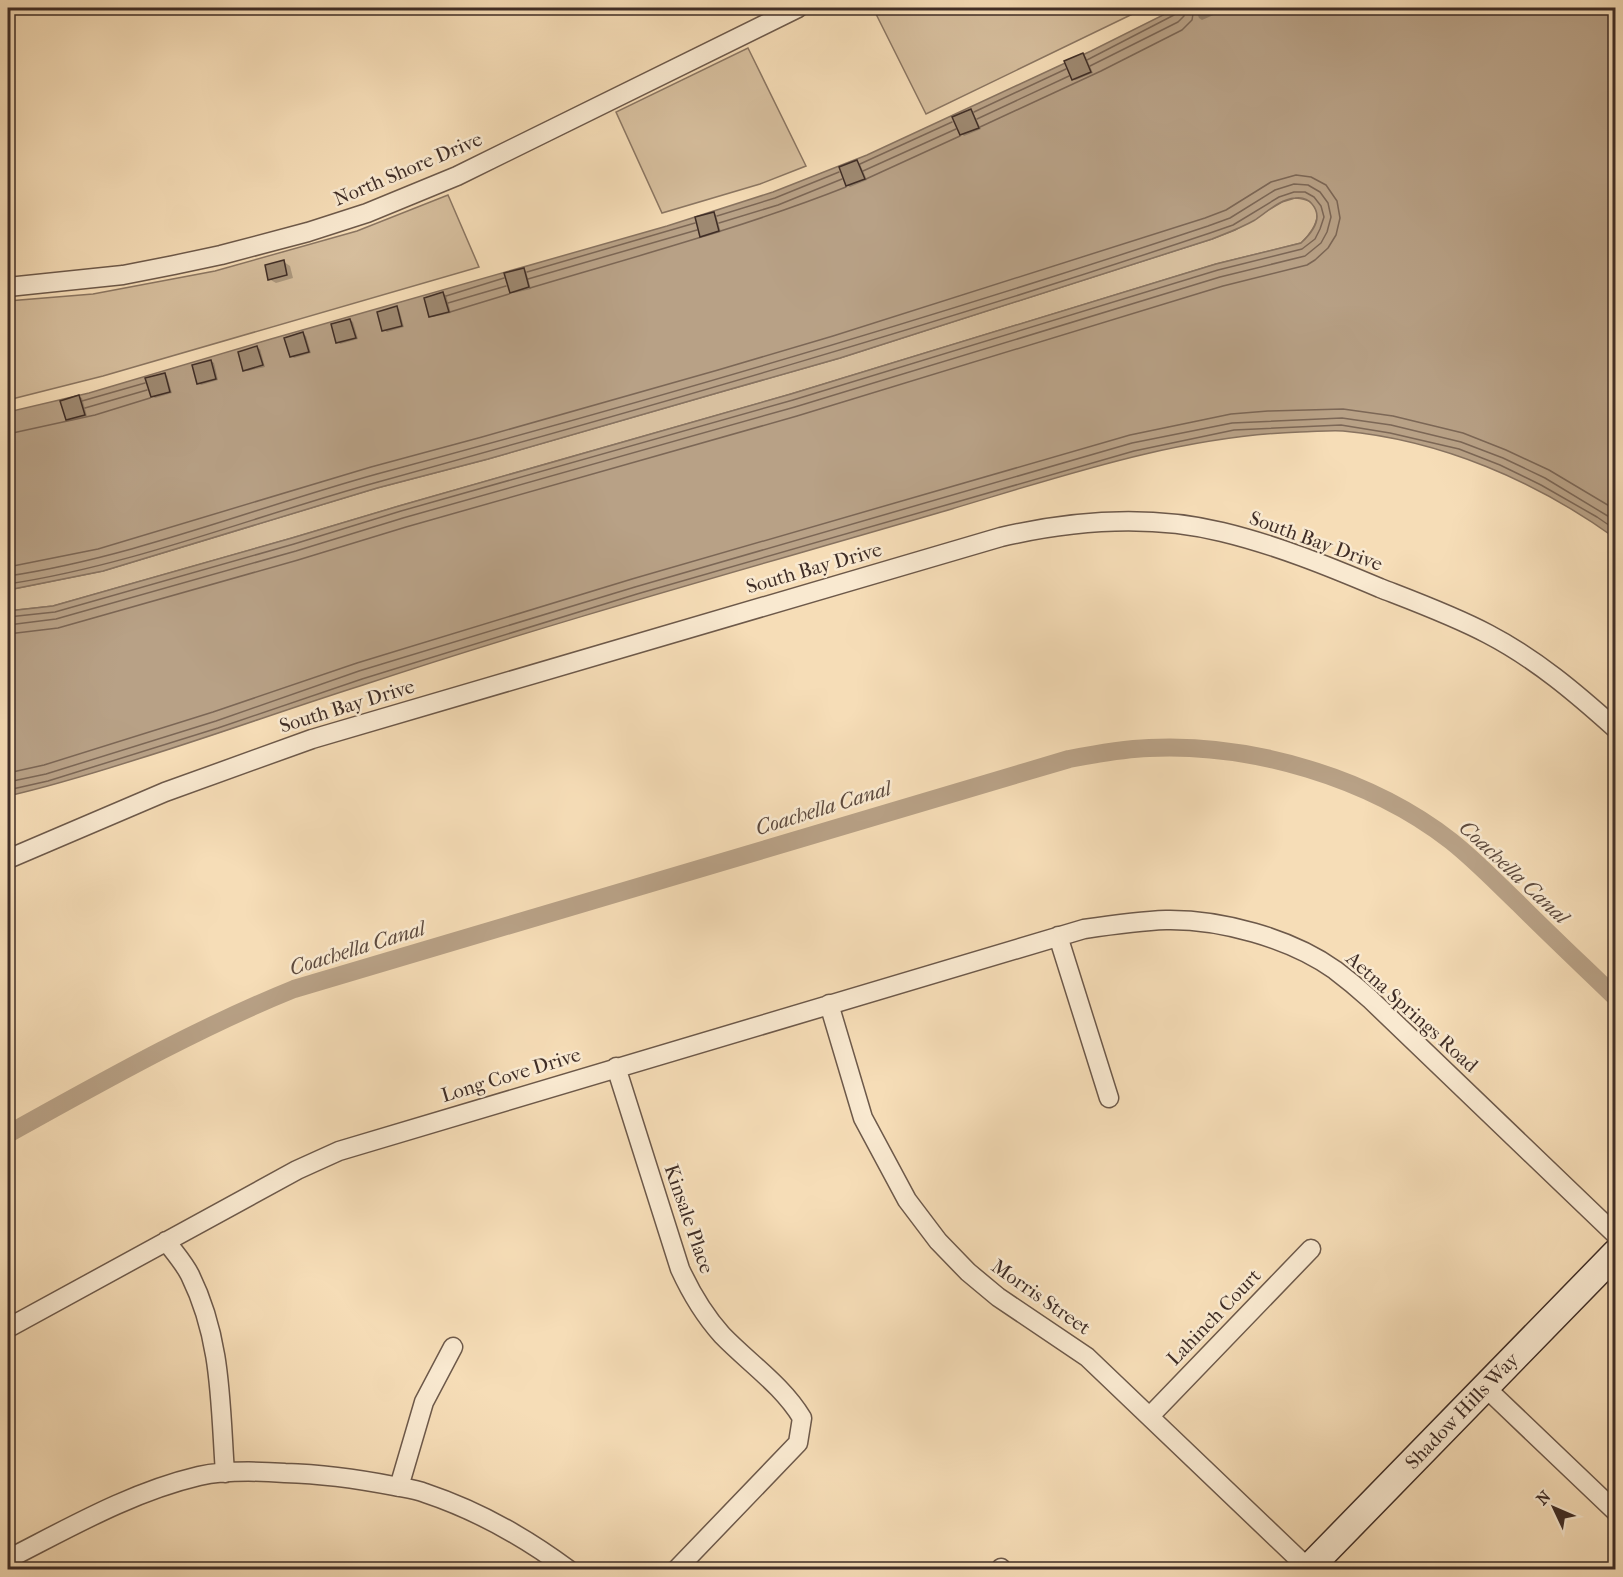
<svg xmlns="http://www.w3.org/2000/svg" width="1623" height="1577" font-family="'IM FELL French Canon',serif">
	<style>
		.green { fill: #d7bf9e; stroke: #8b7662; stroke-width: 1.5 }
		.water { fill: #b8a186; stroke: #887360; stroke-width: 1.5 }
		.shadow { fill: #0003 }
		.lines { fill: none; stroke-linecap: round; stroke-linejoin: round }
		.shore { stroke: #7c6756; stroke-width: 1.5 }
		.canal { stroke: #b8a186; stroke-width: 18 }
		.building { fill: #9e8971; stroke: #3f2d26; stroke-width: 1.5 }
		.street-casing { stroke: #6d594a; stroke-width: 21 }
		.secondary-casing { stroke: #3f2d26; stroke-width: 30 }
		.street { stroke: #f9e9d0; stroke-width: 18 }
		.secondary { stroke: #f9e9d0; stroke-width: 27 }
		.labels { text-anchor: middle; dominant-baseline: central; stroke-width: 5; stroke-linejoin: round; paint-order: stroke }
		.street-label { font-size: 20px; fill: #3f2d26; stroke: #f9e9d0 }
		.water-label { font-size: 21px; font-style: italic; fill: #5d4a3e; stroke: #f9e9d0 }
	</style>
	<rect width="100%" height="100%" fill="#f6ddb7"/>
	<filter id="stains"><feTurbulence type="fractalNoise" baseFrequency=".00333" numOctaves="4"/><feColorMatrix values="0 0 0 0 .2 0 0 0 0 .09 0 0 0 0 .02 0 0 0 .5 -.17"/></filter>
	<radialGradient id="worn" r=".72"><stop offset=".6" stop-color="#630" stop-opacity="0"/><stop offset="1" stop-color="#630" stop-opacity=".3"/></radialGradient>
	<path class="green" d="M873 8H1145L926 114Z
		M748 48 806 166 760 184 662 213 616 112Z
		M448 195 479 267 103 376 8 400V301L93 294 215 271 357 231Z
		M1295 198C1328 200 1319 227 1301 243L1216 264 791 394 399 506 292 538 53 606 8 611V590L103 571 377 488 488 459 724 391 840 358 1212 239 1235 230 1282 202Z"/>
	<path class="water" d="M1177 8H1615V538C1536 481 1441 440 1343 431 1329 430 1314 432 1300 432 1176 436 1057 478 938 513 746 569 553 622 363 685 287 709 213 736 138 759 94 773 52 786 8 796V611L53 606 292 538 399 506 791 394 1216 264 1301 243C1312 233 1324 218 1312 204 1308 199 1302 197 1295 198 1280 199 1267 212 1255 220 1241 228 1227 233 1212 239L840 358 724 391 488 459 377 488 103 571 8 590V412L89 393 271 339 667 226 773 192 867 155 1091 51Z"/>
	<path class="shadow" d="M1195 8H1216L1218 13 1202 20 1199 18Z
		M1083 55 1086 57 1093 73 1076 80 1073 79Z
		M971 111 973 112 981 129 964 136 962 134Z
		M857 162 860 164 867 180 850 187 847 185Z
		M714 213 716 215 721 232 704 237 701 236Z
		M284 262 290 266 293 278 276 283 269 279Z
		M523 270 526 271 531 289 514 293 511 292Z
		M443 294 446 295 451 313 433 317 431 316Z
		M396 308 399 309 404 327 387 332 384 330Z
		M350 320 353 322 358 339 340 344 338 342Z
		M303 334 306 336 311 353 294 358 291 356Z
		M257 348 260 349 265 367 248 371 245 370Z
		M211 361 214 363 218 380 201 385 198 383Z
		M164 374 167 376 172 393 155 398 152 396Z
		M79 397 82 398 87 416 70 421 67 419Z"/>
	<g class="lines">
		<path class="shore" d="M1087 60 1174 15 1178 8
			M1090 66 1178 22 1184 16 1185 8
			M974 112 1066 69
			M977 119 1069 76
			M980 127 1101 71 1182 30 1192 20 1194 8
			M860 164 952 122
			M863 171 956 129
			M866 179 960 136
			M717 216 775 198 839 172
			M719 223 778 205 842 179
			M527 272 695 223
			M528 279 697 230
			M530 288C637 256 742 228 846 187
			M446 296 504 278
			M448 303 506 286
			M450 312 509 294
			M82 401 145 383
			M85 408 147 390
			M8 434 95 415 150 398
			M8 567 98 549 371 467 482 437 718 370 833 336 1205 218 1226 210 1271 182 1296 175 1311 177 1326 185 1337 201 1340 218 1336 235 1328 248 1315 260 1307 265 1223 286 797 416 406 527 298 560 58 628 8 634
			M8 576C134 557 254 508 377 474 656 399 933 318 1208 226L1230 218 1275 190 1294 184 1308 185 1320 192 1328 203 1331 217 1327 232 1321 243 1305 256 1220 277 795 407 403 518 296 551 56 619 8 625
			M8 584C134 565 254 516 378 482 657 405 935 325 1210 233L1233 225 1279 197 1294 192H1305L1314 197 1321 206 1324 217 1320 229 1315 239 1302 249 1218 270 793 400 401 511 294 544 55 612 8 617
			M8 773 44 765 213 712 357 663 632 579 1130 435 1231 414 1268 411 1343 409 1393 416 1463 433 1506 450 1549 470 1616 510
			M8 782 46 774 216 721 359 671 635 587 1132 443 1232 423 1342 418 1391 425 1461 442 1503 458 1545 478 1616 521
			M8 790 48 781 218 728 362 679 637 594 1134 451 1234 430 1341 425 1390 433 1459 449 1500 465 1541 485 1597 517 1616 530"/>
		<path class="canal" d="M8 1134C102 1082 195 1029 294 989L1069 759C1095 754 1122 749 1149 748 1252 743 1370 778 1451 841 1475 860 1496 882 1518 903 1550 935 1583 966 1616 998"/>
	</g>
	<path class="building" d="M1083 53 1091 72 1072 80 1064 61Z
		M971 109 979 128 960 135 952 117Z
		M857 160 865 179 846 186 839 167Z
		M714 212 719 231 700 237 695 217Z
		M284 260 287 275 268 280 265 265Z
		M524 268 529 287 510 293 504 273Z
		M443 292 449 312 429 317 424 298Z
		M397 306 402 326 382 331 377 312Z
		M350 319 356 338 336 343 331 324Z
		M303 332 309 352 290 357 284 338Z
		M257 346 263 365 243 371 238 352Z
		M211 360 216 379 197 384 192 365Z
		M165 373 170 392 151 397 145 378Z
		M79 395 85 415 66 420 60 401Z"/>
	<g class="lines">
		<defs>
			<path id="street" d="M8 287 123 275 174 265 221 255 308 232 367 213 457 176 798 8
				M8 859 165 792 312 739 1001 537C1074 520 1148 514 1222 532 1276 545 1328 566 1380 588 1416 602 1454 616 1488 634 1536 659 1576 693 1616 729
				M1058 936 1109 1098
				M829 1004 863 1118 907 1200 938 1241 968 1272 998 1297 1087 1357 1310 1570
				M616 1067 680 1269C691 1293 704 1315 722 1335 749 1363 782 1385 802 1418L798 1443 676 1570
				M166 1241C174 1252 184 1263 190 1275 222 1340 220 1403 225 1473
				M8 1328 297 1170 339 1151 1084 929C1111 925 1138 921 1166 920 1220 919 1290 938 1335 970 1347 979 1359 989 1370 999L1616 1235
				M1485 1387 1616 1512
				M1150 1416 1311 1249
				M399 1487 424 1402 453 1347
				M8 1559C69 1528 131 1492 199 1476 226 1470 257 1471 285 1473 322 1474 358 1479 394 1486 404 1488 415 1489 425 1493 476 1510 526 1538 569 1570
				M1000 1570 1001 1568"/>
			<path id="secondary" d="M1307 1570 1616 1253"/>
		</defs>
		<use href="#street" class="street-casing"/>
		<use href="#secondary" class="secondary-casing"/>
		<use href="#street" class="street"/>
		<use href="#secondary" class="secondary"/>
	</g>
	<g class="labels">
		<g class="street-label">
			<text transform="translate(408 169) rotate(-23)">North Shore Drive</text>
			<text transform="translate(1316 541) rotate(20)">South Bay Drive</text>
			<text transform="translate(814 568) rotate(-16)">South Bay Drive</text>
			<text transform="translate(347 706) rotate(-17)">South Bay Drive</text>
			<text transform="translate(1412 1012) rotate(42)">Aetna Springs Road</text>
			<text transform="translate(511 1075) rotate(-17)">Long Cove Drive</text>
			<text transform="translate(689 1219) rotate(71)">Kinsale Place</text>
			<text transform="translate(1041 1297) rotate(35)">Morris Street</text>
			<text transform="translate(1214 1317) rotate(-46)">Lahinch Court</text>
			<text transform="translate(1462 1411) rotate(-46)">Shadow Hills Way</text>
		</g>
		<g class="water-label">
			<text transform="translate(823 808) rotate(-17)">Coachella Canal</text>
			<text transform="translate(1514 872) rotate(43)">Coachella Canal</text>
			<text transform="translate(357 948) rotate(-17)">Coachella Canal</text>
		</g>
	</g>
	<rect width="1623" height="1577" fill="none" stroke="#f6ddb7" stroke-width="30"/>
	<rect x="9" y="9" width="1605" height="1559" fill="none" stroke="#3f2d26" stroke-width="3"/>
	<rect x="15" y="15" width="1593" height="1547" fill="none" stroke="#3f2d26" stroke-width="1.5"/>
	<g transform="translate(1554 1508) rotate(314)" stroke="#f9e9d0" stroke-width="4.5" paint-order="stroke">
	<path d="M0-4.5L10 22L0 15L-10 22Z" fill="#3f2d26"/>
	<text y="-9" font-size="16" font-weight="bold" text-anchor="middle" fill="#3f2d26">N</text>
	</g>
	<rect width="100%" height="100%" filter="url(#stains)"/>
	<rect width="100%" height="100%" fill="url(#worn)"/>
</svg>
